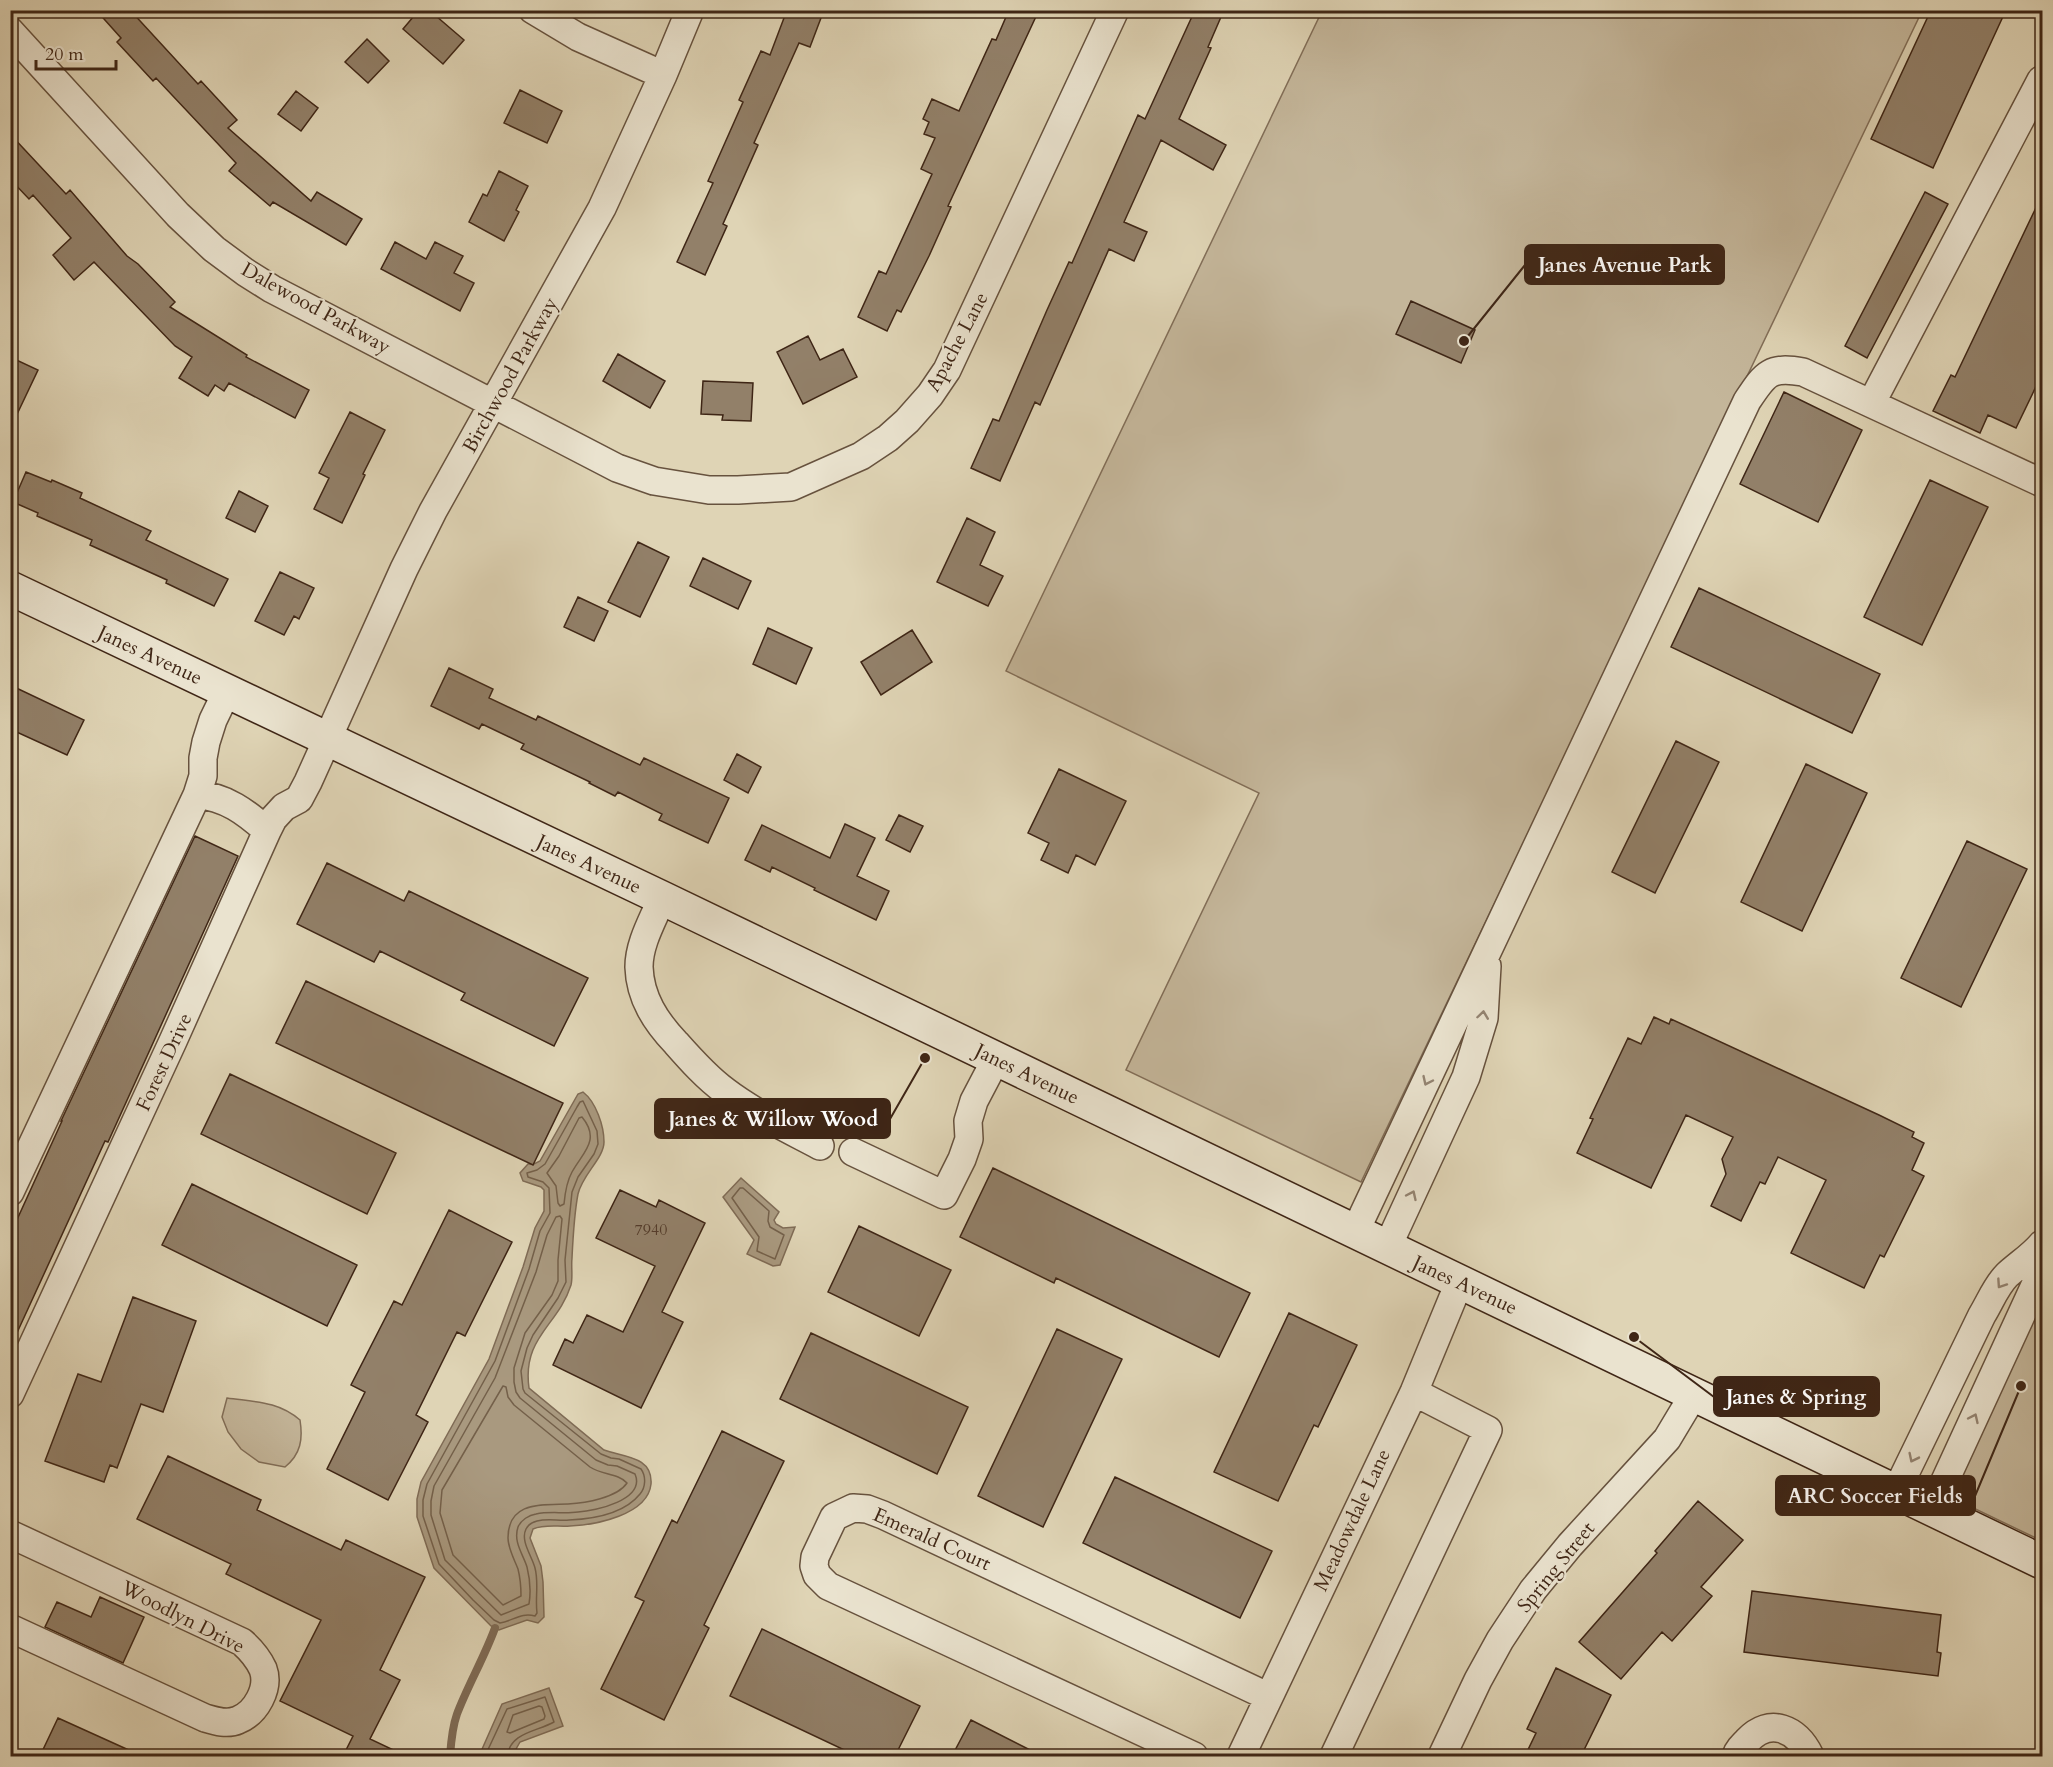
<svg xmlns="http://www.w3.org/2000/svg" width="2053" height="1767" font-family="Cardo,serif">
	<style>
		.green { fill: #c4b69a; stroke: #826e58; stroke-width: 1.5 }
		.water { fill: #a9997f; stroke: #7f6b55; stroke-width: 1.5 }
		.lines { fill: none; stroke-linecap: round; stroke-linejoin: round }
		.shore { stroke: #74604a; stroke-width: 1.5 }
		.stream { stroke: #7f6b55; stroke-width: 8 }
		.building { fill: #928069; stroke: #3f2616; stroke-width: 1.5 }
		.street-casing { stroke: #67523e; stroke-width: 30 }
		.secondary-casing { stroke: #3f2616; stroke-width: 36 }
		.street { stroke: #eae3cf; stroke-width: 27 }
		.secondary { stroke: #eae3cf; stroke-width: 33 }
		.oneway { stroke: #948472 }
		.labels { text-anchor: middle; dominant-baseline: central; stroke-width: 4.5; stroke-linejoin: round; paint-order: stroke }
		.number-label { font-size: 16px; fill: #543c2b }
		.street-label { font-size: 20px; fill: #3f2616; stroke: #eae3cf }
		.leader { fill: none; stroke: #3f2616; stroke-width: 2 }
		.callout-dot { fill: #3f2616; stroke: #eae3cf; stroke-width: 2 }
		.callout { fill: #3f2616; stroke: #3f2616; stroke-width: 2 }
		.callout-label { font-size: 21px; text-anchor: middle; font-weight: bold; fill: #fff }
	</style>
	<rect width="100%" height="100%" fill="#dfd4b5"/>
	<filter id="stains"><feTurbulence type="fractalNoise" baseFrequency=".00333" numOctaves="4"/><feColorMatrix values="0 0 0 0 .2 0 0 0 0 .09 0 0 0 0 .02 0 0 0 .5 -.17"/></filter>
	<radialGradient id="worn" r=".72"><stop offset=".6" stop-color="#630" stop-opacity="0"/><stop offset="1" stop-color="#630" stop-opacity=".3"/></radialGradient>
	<path class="green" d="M1322 11H1922L1361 1182 1126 1070 1259 793 1006 671Z
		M2042 1299V1541L1965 1504 1958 1474Z
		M227 1398C255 1402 278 1401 300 1420 303 1439 301 1454 285 1467L259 1462 241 1449 228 1432 222 1417Z"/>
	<path class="water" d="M583 1092C596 1102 604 1126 604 1142 604 1158 582 1175 578 1194 574 1215 573 1237 572 1258 571 1267 573 1277 571 1285 558 1326 522 1337 529 1388L604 1450C623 1457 653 1456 651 1484 648 1515 595 1525 570 1526 558 1527 545 1524 533 1529L530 1538 541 1566 543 1582 544 1617 538 1623 527 1620 499 1630 491 1626 434 1568 417 1517V1499L421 1482 489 1359 523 1267 535 1228 544 1211V1190L541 1187 523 1181 520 1173 528 1164H534L540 1161 578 1094Z
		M741 1178 779 1212 774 1220 776 1224 783 1228 795 1227 780 1265 773 1266 747 1254 754 1240 723 1197Z
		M549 1688 563 1726 520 1742 512 1756H479L502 1704Z"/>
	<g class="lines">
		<path class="shore" d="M583 1101 597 1131 598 1144 594 1154 578 1177 572 1192 565 1260 566 1282 558 1298 533 1335 527 1348 521 1371 523 1389 525 1393 601 1454 611 1458 619 1459 641 1469C646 1476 646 1487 640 1494 624 1514 593 1519 569 1520 558 1521 548 1518 537 1521 533 1522 528 1525 526 1529 520 1541 532 1556 535 1568 539 1583 535 1598 537 1613L535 1616C521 1612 513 1621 500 1623L494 1620 473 1600 439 1564 423 1516V1500L427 1484 495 1361 529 1269 540 1231 550 1213 549 1188 543 1182 528 1177 527 1173 537 1170 545 1164 577 1107 580 1102Z
			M582 1117C601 1140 583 1152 572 1172 567 1181 565 1193 564 1204L560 1206 558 1203 556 1186 547 1173 559 1156 579 1118Z
			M740 1188H743L769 1211 768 1221 770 1227 784 1235 775 1259 757 1251 759 1237 732 1198Z
			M560 1216 562 1219 558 1260V1281L552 1295 525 1333 514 1368V1382L516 1392 520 1398 596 1460 608 1465 617 1466 635 1474C646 1500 595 1511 578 1512 564 1514 550 1511 536 1514 529 1515 521 1520 518 1527 513 1542 523 1554 527 1567 530 1579 531 1592 529 1604L501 1615 445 1560 431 1515V1501L434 1486 495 1378 536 1272 547 1235 556 1217Z
			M503 1386 506 1387 508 1397 514 1405 590 1467C602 1475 618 1473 627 1483 617 1498 585 1503 568 1504 542 1505 508 1501 508 1538 508 1548 514 1559 518 1569 520 1577 521 1587 521 1596L503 1605 453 1555 440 1513 442 1490Z
			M539 1706 542 1707 545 1716 544 1719 510 1733 507 1732 513 1715Z
			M485 1756 507 1709 545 1697 554 1722C536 1732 511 1732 507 1756"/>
		<path class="stream" d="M450 1756C451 1742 452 1728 457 1714 468 1685 484 1658 495 1628"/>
	</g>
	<path class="building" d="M96 10H130L198 84 201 81 237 120 228 128 311 201 317 192 362 219 346 245 273 202 270 206 229 171 236 163 156 78 153 81 117 42 121 38Z
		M419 10H429L464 40 443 64 403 29Z
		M787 10H824L810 47 799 43 754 143 758 145 723 224 727 226 705 275 677 262 713 183 708 181 743 102 739 100 761 51 770 55Z
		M1009 10H1039L948 206 951 207 929 256 901 312 897 310 887 331 858 317 879 271 886 274 932 174 921 169 935 138 924 134 929 122 923 119 932 99 959 111 992 39 996 40Z
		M1195 10H1224L1208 47 1211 48 1179 119 1226 145 1213 170 1161 140 1124 222 1147 232 1134 261 1109 249 1040 405 1035 402 1000 481 971 468 993 419 999 421 1047 310 1069 262 1072 263 1138 115 1145 119Z
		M1931 10H2006L1933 168 1871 139Z
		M367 39 389 61 368 83 345 62Z
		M520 90 562 111 547 143 504 123Z
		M296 91 318 108 301 131 278 114Z
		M10 134 66 194 70 190 127 256 138 264 175 302 170 307 247 355 246 357 309 390 295 418 229 383 224 391 215 385 208 396 179 378 192 357 175 346 94 262 74 280 53 255 71 238 33 195 29 199 10 179Z
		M499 171 528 186 516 210 519 212 504 241 469 222 483 194 487 196Z
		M1925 192 1948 204 1867 358 1845 346Z
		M2043 193V372L2016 428 1988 415 1980 433 1933 411 1951 375 1955 377Z
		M395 242 426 259 435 242 463 256 454 273 474 283 460 311 381 269Z
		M1411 301 1475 330 1461 363 1396 334Z
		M808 336 820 360 843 349 857 377 803 404 777 352Z
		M618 354 665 381 650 408 603 381Z
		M10 357 38 370 10 429Z
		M703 381 753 383 751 421 722 420 723 415 701 414Z
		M1784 392 1862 430 1818 522 1740 484Z
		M350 412 385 430 363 474 365 475 342 523 314 509 329 478 319 473Z
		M26 472 51 482 52 480 82 493 80 498 151 531 146 540 228 579 214 606 166 583 167 580 90 545 92 540 37 516 38 513 13 502Z
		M1930 480 1988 507 1922 645 1864 617Z
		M239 491 268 506 255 532 226 518Z
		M967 518 995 532 980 565 1003 576 988 606 937 582Z
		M638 542 669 557 640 617 608 602Z
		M703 558 751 581 738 609 690 586Z
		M280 572 314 588 299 619 294 616 284 635 255 621Z
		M1699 588 1880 674 1852 733 1671 647Z
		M578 597 608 611 594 641 564 627Z
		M768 628 812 648 796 684 753 664Z
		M912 630 932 662 881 695 861 662Z
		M449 668 493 689 489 698 536 720 538 716 640 765 644 758 729 798 708 843 659 820 662 814 618 792 615 796 589 783 590 782 521 749 524 744 482 724 479 729 431 706Z
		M10 685 84 720 67 755 10 729Z
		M1676 741 1719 762 1655 893 1612 872Z
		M737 754 761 767 748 793 724 780Z
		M1806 764 1867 793 1802 931 1741 902Z
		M1059 769 1126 801 1095 865 1076 855 1068 873 1041 860 1049 843 1028 833Z
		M899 815 923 826 910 852 886 840Z
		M845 824 875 838 857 876 889 891 876 920 814 890 815 888 772 867 770 872 745 860 762 825 830 858Z
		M195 836 238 856 108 1142 105 1141 10 1348V1235L62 1121H61Z
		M1967 841 2027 869 1961 1007 1901 978Z
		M327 863 404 901 409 891 588 978 554 1046 461 1000 465 993 380 951 374 962 297 924Z
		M306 981 563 1103 533 1165 276 1043Z
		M1654 1017 1669 1024 1671 1019 1879 1115 1914 1132 1912 1137 1924 1143 1912 1170 1924 1176 1884 1257 1880 1255 1864 1288 1791 1253 1826 1180 1778 1157 1765 1184 1760 1182 1741 1221 1711 1206 1726 1174 1722 1159 1733 1137 1686 1115 1651 1188 1577 1153 1593 1119 1590 1118 1628 1038 1641 1044Z
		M230 1074 396 1153 367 1214 201 1134Z
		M993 1168 1250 1293 1219 1357 1056 1278 1054 1283 960 1237Z
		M192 1184 357 1265 327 1326 162 1245Z
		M620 1190 656 1207 659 1200 705 1223 662 1312 683 1322 641 1408 553 1365 565 1339 573 1343 587 1315 623 1332 655 1266 596 1238Z
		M449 1210 512 1242 465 1336 457 1332 416 1415 428 1422 388 1500 327 1469 365 1392 351 1385 394 1301 402 1305Z
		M859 1226 951 1270 919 1336 828 1292Z
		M133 1297 196 1321 163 1412 141 1404 117 1468 110 1465 104 1482 45 1461 78 1374 101 1382Z
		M1289 1313 1357 1345 1318 1427 1314 1425 1278 1501 1214 1472Z
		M1057 1329 1122 1359 1043 1527 978 1496Z
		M811 1333 968 1407 937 1474 780 1399Z
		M722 1431 784 1461 704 1625 709 1628 664 1720 601 1689 644 1601 635 1597 672 1520 677 1523Z
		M168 1456 261 1500 257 1510 341 1550 346 1540 425 1577 380 1670 400 1680 370 1739 406 1756H343L353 1736 280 1701 321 1620 226 1574 231 1564 137 1519Z
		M1115 1477 1272 1551 1240 1618 1083 1543Z
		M1698 1501 1743 1540 1701 1587 1712 1596 1672 1641 1662 1632 1621 1679 1579 1642 1657 1553 1655 1551Z
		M1752 1591 1941 1615 1937 1652 1941 1653 1938 1676 1744 1652Z
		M100 1597 144 1617 123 1663 45 1627 57 1602 91 1617Z
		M762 1629 920 1706 895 1756H857L730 1696Z
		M1556 1668 1611 1695 1581 1756H1525L1536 1733 1527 1729Z
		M58 1718 142 1756H40Z
		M971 1720 1042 1756H952Z"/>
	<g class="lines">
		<defs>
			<path id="street" d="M533 10 578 37 663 75
				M10 31 178 215 214 249 245 272 272 289 617 468 654 481 709 490H738L791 487 861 456 888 438 907 421 930 395 947 370 1115 10
				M1872 402 2041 80
				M197 795C225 796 247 813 267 831
				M662 898C653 920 639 943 639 967 640 998 656 1022 676 1043 691 1060 707 1078 725 1091 754 1113 788 1129 820 1146
				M853 1152 944 1195 962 1159 969 1139 968 1121 974 1101 996 1059
				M10 1192 197 795 203 776V758L206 742 213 720 227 691
				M1355 1232 1747 401C1765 374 1769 366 1803 372L2042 483
				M1387 1248 1466 1077 1484 1018 1487 966
				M10 1394 173 1041 267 831 273 819 284 807 299 799 308 782 404 569 433 511 602 208 663 75 690 10
				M1896 1492 1982 1315C1990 1302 1996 1286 2007 1275 2019 1264 2032 1256 2042 1244
				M1932 1509 2042 1270
				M10 1534 242 1642C251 1650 258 1658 263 1669 270 1688 256 1713 238 1720 227 1725 215 1721 205 1718L10 1628
				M1194 1756 828 1586 817 1575 814 1566 815 1557 834 1517 853 1508 867 1509 883 1515 1269 1697
				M1241 1756 1414 1392 1459 1283
				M1334 1756 1488 1430 1414 1392
				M1442 1756 1478 1680 1500 1640 1533 1590 1570 1545 1667 1439 1694 1394
				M1736 1756C1738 1750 1742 1746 1747 1741 1770 1716 1797 1729 1810 1756"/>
			<path id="secondary" d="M10 588 662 898 2042 1562"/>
		</defs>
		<use href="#street" class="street-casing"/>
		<use href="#secondary" class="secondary-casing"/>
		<use href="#street" class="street"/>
		<use href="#secondary" class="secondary"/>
	</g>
	<defs><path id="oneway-chevron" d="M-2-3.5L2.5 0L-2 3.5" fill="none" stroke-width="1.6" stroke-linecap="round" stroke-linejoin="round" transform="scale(1.5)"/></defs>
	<g class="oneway">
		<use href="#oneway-chevron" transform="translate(1483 1015) rotate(-82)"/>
		<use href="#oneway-chevron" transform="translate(1427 1081) rotate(115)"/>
		<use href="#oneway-chevron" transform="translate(1412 1195) rotate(-65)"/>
		<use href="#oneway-chevron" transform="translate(2001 1284) rotate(124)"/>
		<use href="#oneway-chevron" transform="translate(1974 1418) rotate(-65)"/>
		<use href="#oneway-chevron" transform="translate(1913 1458) rotate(116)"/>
	</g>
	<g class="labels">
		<g class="number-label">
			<text x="651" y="1230">7940</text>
		</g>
		<g class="street-label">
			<text transform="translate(316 308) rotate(29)">Dalewood Parkway</text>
			<text transform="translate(957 342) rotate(-62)">Apache Lane</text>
			<text transform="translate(510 375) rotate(-61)">Birchwood Parkway</text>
			<text transform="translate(150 655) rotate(25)">Janes Avenue</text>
			<text transform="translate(589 864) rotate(25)">Janes Avenue</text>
			<text transform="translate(164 1062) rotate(-65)">Forest Drive</text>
			<text transform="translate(1027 1074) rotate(26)">Janes Avenue</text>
			<text transform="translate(1465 1285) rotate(25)">Janes Avenue</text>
			<text transform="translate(1352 1520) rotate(-65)">Meadowdale Lane</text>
			<text transform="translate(932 1539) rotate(24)">Emerald Court</text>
			<text transform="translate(1556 1567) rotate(-51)">Spring Street</text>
			<text transform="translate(183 1617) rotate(27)">Woodlyn Drive</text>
		</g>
	</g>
	<path class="leader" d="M1464 341L1525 265M925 1058L890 1119M1634 1337L1714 1397M2021 1386L1975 1496"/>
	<g class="callout-dot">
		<circle cx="1464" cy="341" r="6"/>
		<circle cx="925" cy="1058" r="6"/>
		<circle cx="1634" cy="1337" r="6"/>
		<circle cx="2021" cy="1386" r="6"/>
	</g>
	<g class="callout">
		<rect x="1525" y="245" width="199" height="39" rx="6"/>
		<rect x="655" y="1099" width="235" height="39" rx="6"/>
		<rect x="1714" y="1377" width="165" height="39" rx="6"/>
		<rect x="1776" y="1476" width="199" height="39" rx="6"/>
	</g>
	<g class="callout-label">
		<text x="1625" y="272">Janes Avenue Park</text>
		<text x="773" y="1126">Janes &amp; Willow Wood</text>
		<text x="1796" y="1404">Janes &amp; Spring</text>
		<text x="1875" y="1503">ARC Soccer Fields</text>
	</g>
	<rect width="2053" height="1767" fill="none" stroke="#dfd4b5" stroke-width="36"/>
	<rect x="12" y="12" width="2029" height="1743" fill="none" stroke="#3f2616" stroke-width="3"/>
	<rect x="18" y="18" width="2017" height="1731" fill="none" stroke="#3f2616" stroke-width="1.5"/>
	<path d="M36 60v9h80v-9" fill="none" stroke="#3f2616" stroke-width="3"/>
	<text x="45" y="60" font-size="18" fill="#3f2616" stroke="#eae3cf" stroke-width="4.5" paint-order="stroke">20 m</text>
	<rect width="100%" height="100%" filter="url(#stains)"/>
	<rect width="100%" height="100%" fill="url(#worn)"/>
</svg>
